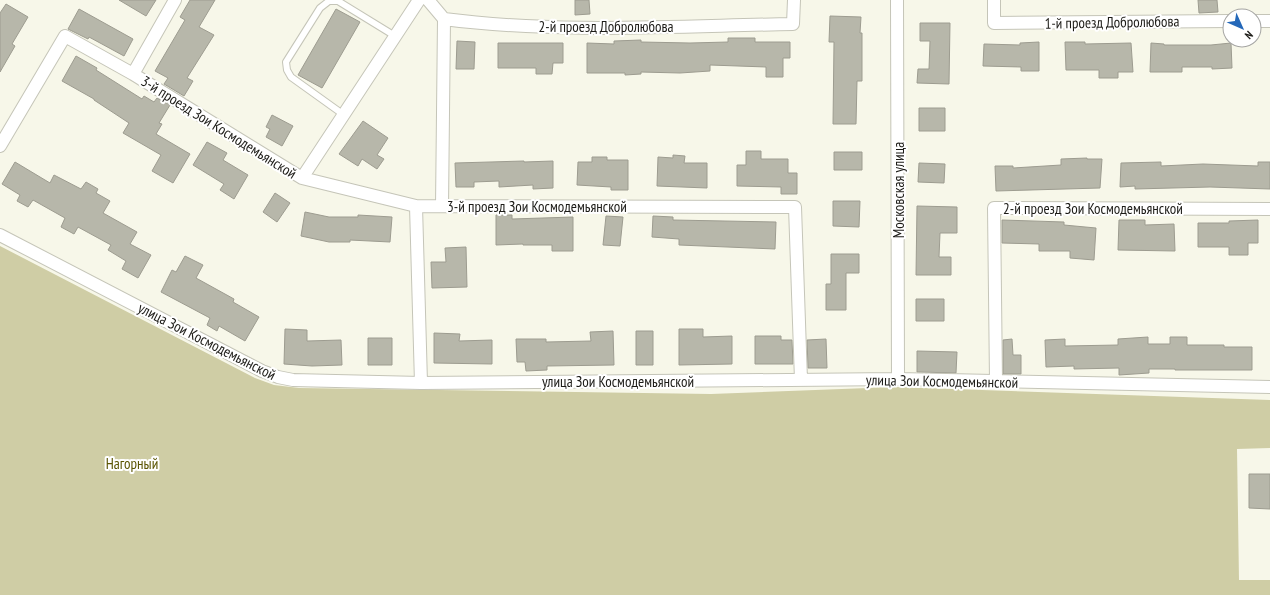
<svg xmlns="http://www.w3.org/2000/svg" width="1270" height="595" font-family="'PT Sans Narrow',sans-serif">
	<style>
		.green { fill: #cfcda5 }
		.building { fill: #b7b7aa; stroke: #9d9c90 }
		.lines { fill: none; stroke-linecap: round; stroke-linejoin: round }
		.lane-casing { stroke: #c5c5b8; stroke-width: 8 }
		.street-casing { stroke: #c5c5b8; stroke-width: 14 }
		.lane { stroke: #fff; stroke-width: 6 }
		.street { stroke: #fff; stroke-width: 12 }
		.labels { text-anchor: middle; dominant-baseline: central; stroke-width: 4; stroke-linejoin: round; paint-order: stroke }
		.street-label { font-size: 15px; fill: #1c1b17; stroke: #fff }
		.park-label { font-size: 15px; fill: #5a5400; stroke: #fff }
	</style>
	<rect width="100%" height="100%" fill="#f7f7e9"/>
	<path class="green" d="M0 246 255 378 274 385 299 388 711 394 895 387 1270 400V448L1237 449 1239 580H1270V595H0Z"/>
	<path class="building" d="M119 0H156L146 16Z
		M190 0H215L199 27 214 35 187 78 193 81 184 96 164 84 168 78 155 71 185 20 180 17Z
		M575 0H589L590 14 575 15Z
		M1198 0H1217L1218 12 1199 13Z
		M6 4 28 17 12 44 15 46 0 72V13Z
		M79 9 133 39 124 56 89 37 88 39 68 29Z
		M336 9 360 22 322 88 298 75Z
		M830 16 861 17 860 33H862V81H857L856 124H833L834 42H829Z
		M920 23H950L949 84 917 83 918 69H929L930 41H920Z
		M728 38H755V42H790V58H783V77H766V67L710 65V71L680 73 641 72V74L625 75V73H587V43L614 44V41L641 40V42L690 43 728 42Z
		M457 41 475 42 474 69H456Z
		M1039 42V71H1021V67L983 66 984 44 1020 45V43Z
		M1065 42H1085V44L1131 43 1133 72H1118V78H1099V70H1066Z
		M498 43H563V63H553L552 74H536V68H498Z
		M1151 43 1164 44V45H1211L1231 43 1232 68 1212 69V67H1182V72H1150Z
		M76 56 97 68 96 70 142 99 144 96 154 102 157 98 170 105 159 123 162 124 156 134 190 154 173 183 152 171 161 155 123 133 129 123 94 100V99L62 81Z
		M919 108H945V131H919Z
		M272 115 293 126 282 146 266 137 270 129 266 127Z
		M363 121 388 138 377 155 384 159 377 169 362 159 358 166 339 154Z
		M207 142 227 153 223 160 248 175 234 199 220 190 224 184 193 165Z
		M746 151H761V159H788V173H797V194H781V187L737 186V165H746Z
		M834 152H862V170H834Z
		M673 155 685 156 684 163H707V188L657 186 658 157 673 158Z
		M592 157H607V160H628V190H611V187L577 185 578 162H592Z
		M1087 158V159H1102L1100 188 996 191 995 166H1013V168L1061 165V159Z
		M524 161V162L553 161V188L533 189V185L499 187V181L474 182V187H456L455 163Z
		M15 162 50 183 54 175 81 189 86 182 98 189 96 193 110 201 103 213 137 232 130 244 151 255 138 278 122 269 126 261 108 250 111 245 78 227 74 234 61 227 65 218 33 200 28 207 17 201 20 195 2 184Z
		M1161 162V166L1203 164 1258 166V162H1270V189L1210 187 1135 189V186L1120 187 1121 163Z
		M919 163 945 164 944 183 918 182Z
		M275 193 290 203 277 222 263 212Z
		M833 201H860L859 227 833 226Z
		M917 206 957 207V233H940L939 257H951V275H916Z
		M305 212 329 217H358V215L392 217 390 242 350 240V242H329L301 236Z
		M496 215H512V219L573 217V251H552V245H523V244L496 245Z
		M606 216 623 217 620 246 603 245Z
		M653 216 673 217V220L776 222 775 249 679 245V239L652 237Z
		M1002 220 1064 222V225L1096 228 1094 260 1070 258V251H1039V244L1002 243Z
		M1119 220H1145V225L1174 224 1175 251 1118 250Z
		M1258 220V243H1248V255H1229V247H1198V223H1229V221Z
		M466 247 467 287 432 288 431 262H446L445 248Z
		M831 254H859V273H846V310H826V284H831Z
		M185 256 203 265 196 278 234 299 233 302 259 317 245 341 219 326 217 331 207 325 210 318 161 292 172 270 176 272Z
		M916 299H944V321H916Z
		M285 329 307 330V341L341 340 342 365 312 366 284 364Z
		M679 329H703V337L732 336V364L679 365Z
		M613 331 614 365 547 366V370L526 371 525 362H517L516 339H546V342L591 341 590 332Z
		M636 331H653V365H636Z
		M434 333 460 334 459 341 492 340V364L434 363Z
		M755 336H781V340H792L793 364H755Z
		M1148 337V344H1170V337H1187V345H1224V347H1252V370H1175V369H1149V373L1119 375V368L1074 369V366L1046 367 1045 340 1065 339V346L1118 345V339Z
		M368 338H392V365H368Z
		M826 339 827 368H808L807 340Z
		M1012 339 1013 355H1021V374H1003V340Z
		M917 351 957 352 956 373 917 372Z
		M1249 474H1270V509L1249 508Z"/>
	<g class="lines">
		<defs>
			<path id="lane" d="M344 115 291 77 287 70 286 62 320 8 329 1H338L395 36"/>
			<path id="street" d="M428 0 444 19C560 34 677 26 793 24L794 0
				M897 0 898 379
				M994 0V23L1230 21
				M1254 21H1270
				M133 74 175 0
				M0 146 65 36 133 74 302 178 416 206 795 207 801 380
				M302 178 419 0
				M416 206 421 383
				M442 206 444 19
				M0 235 262 371 278 377 293 380 421 383 898 379 1270 387
				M996 381 994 208 1270 209"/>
		</defs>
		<use href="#lane" class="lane-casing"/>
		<use href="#street" class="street-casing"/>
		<use href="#lane" class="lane"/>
		<use href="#street" class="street"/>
	</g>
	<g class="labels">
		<g class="street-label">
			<text transform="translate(1112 22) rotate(-1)">1-й проезд Добролюбова</text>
			<text x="606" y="26">2-й проезд Добролюбова</text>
			<text transform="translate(219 127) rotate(32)">3-й проезд Зои Космодемьянской</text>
			<text transform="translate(898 190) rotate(-90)">Московская улица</text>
			<text x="537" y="206">3-й проезд Зои Космодемьянской</text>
			<text x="1093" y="208">2-й проезд Зои Космодемьянской</text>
			<text transform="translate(207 341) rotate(27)">улица Зои Космодемьянской</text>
			<text x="618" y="381">улица Зои Космодемьянской</text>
			<text transform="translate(942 381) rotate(1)">улица Зои Космодемьянской</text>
		</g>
		<g class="park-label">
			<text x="132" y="463">Нагорный</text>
		</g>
	</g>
	<g transform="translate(1242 28) rotate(135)"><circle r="19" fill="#ffffff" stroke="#a4a4a2"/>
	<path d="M0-3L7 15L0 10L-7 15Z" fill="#2468b9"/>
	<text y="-6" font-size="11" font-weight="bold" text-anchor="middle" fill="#1c1b17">N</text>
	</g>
</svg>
